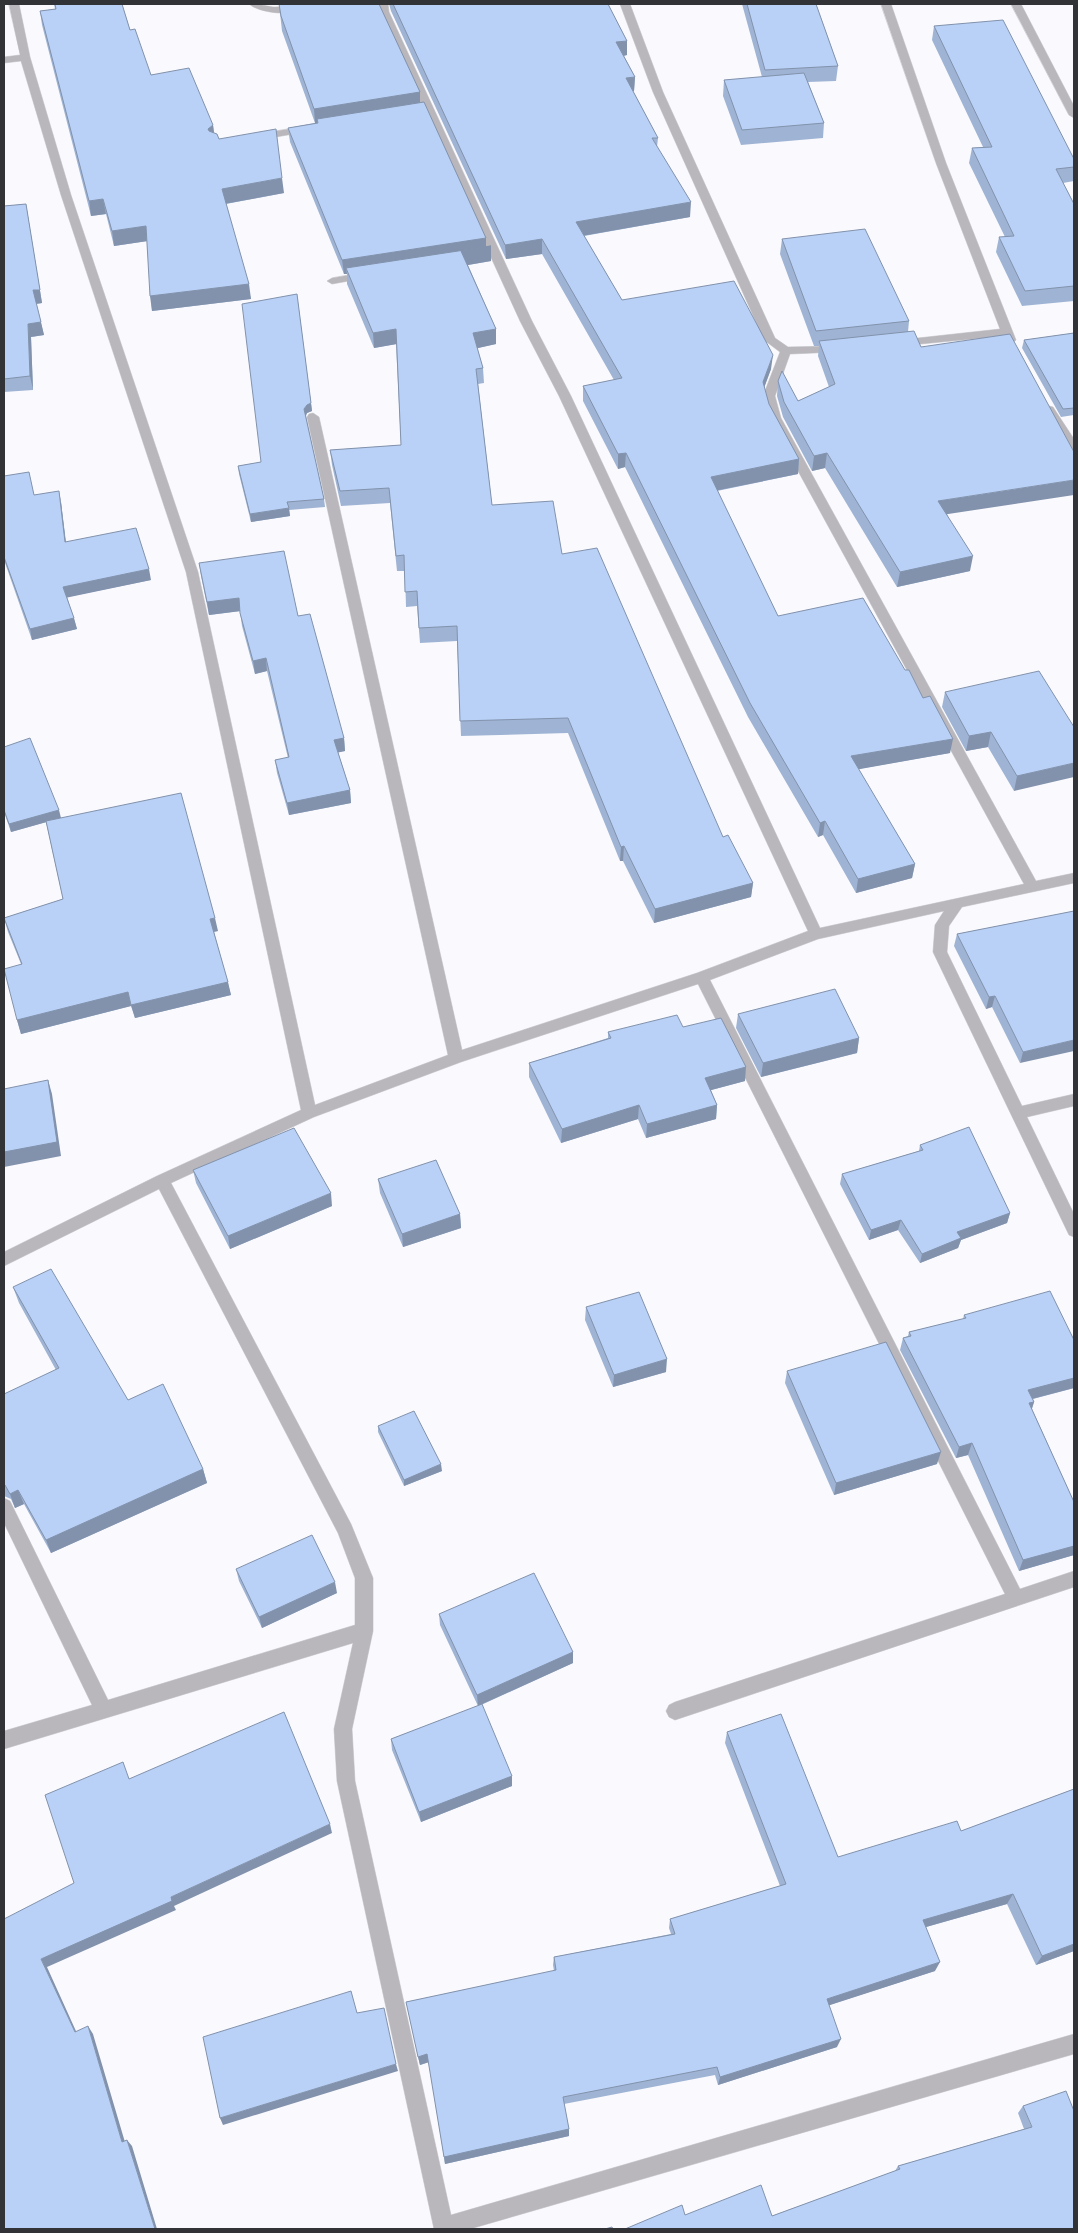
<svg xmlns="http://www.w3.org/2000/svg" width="1078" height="2233" font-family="Mulish,sans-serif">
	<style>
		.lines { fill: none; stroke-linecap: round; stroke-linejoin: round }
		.minor-casing { stroke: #d6d6da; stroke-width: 1 }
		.minor { fill: #b9b7bb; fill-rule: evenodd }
		.wall { fill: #9fb4d4 }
		.shaded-wall { fill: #8292ac }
		.building { fill: #b9d1f6; stroke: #8292ac }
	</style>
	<rect width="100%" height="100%" fill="#fafafe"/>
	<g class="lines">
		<defs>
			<path id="minor" d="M9 4H19L30 57 71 195 198 572 315 1105 448 1055 307 417 309 414 313 413 319 417 462 1050 697 973 808 931 559 396 520 321 379 12 378 4H388L389 12 532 321 571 396 820 928 1024 884 769 418 763 396 780 352 764 340 653 92 620 4H630L663 92 775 338 788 347 837 346 843 349 837 352 790 354 775 396 781 418 1036 881 1074 873V883L962 907 949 926 947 952 1022 1106 1074 1094V1106L1027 1117 1074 1214V1237L1069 1235 933 952 935 925 944 911 818 939 710 980 1020 1589 1074 1571V1587L675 1720 669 1717 666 1711 669 1705 675 1702 1005 1594 698 984 461 1062 314 1117 171 1183 351 1524 373 1578V1631L352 1729 355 1781 451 2215 1074 2034V2054L470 2229H434L337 1781 334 1729 353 1643 4 1749V1731L92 1705 4 1523V1498L10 1501 108 1700 355 1625V1578L338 1533 159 1189 4 1266V1252L157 1176 301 1110 186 572 61 195 21 61 4 63V57L20 55Z
				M249 4C258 3 264 6 273 7 283 8 296 1 304 8 293 17 259 13 249 4Z
				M881 4H891L946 163 1016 340 1014 342H1006L1003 336 900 346 894 343 900 340 1000 329 936 163Z
				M1011 4H1021L1074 106V118L1069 115Z
				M307 126 312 129 311 131 258 140 253 137 258 134Z
				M367 272 372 275 371 277 332 284 327 281 332 278Z
				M1049 406 1053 407 1074 439V451L1070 450 1043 410Z"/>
		</defs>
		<use href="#minor" class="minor-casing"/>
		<use href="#minor" class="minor"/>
	</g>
	<path class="wall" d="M54 4H122L130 30 151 75 213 125 214 133 219 139 284 193 226 204 251 299 152 311 147 241 114 246 106 214 91 216 42 25 40 11 55 9Z
		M279 4H379L420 92V103L486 238V247L491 261 468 265 496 329V344L477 348 483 368 484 383 478 384 492 505 562 554 723 837 753 883 751 897 654 923 623 861H620L568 733 461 736 457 641 420 643 417 606 406 607 405 571H397L390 503 341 506 332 465 330 450 401 445 396 344 374 348 347 284V274H344L290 142 288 128 315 123 282 31Z
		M389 4H608L627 41V55L624 56 635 77 634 91H633L658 138 657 147 690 217 584 236 622 300 771 369 764 388 769 404 799 459 798 474 717 491 778 616 905 670 923 698 950 753 858 769 915 864 912 878 856 893 823 835 818 837 748 717 625 467 618 469 583 401V386L614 380 542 254 506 259 391 11Z
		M742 4H816L838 66 836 81 808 82 824 123 823 138 741 145 723 96 724 80 762 77Z
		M934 26 1074 159V181L1063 183 1074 204V301L1022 306 996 252 999 237H1005L969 163 972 148 983 147 932 40Z
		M26 204 42 303 36 304 44 335 31 337 33 390 4 392V206Z
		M782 239 909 321 908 332 947 514 970 571 897 587 825 468 812 471 783 417 777 396 778 381 798 401 829 387 818 356 819 346H814L780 254Z
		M297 294 312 411 307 413 306 416 324 499 325 507 289 510 290 516 251 522 239 474 238 466 261 462Z
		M1074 333V415L1061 417 1022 348 1024 340Z
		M4 476 34 495 61 502 66 542 151 580 67 597 77 629 32 640 4 560Z
		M199 563 298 616 344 738 345 751 338 752 350 790 351 803 289 815 277 773 275 760 288 758 267 671 255 674 242 626 240 611 209 615 201 576Z
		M945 692 1074 727 1014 791 988 747 966 751 942 707Z
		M4 747 61 818 218 931 214 932 231 995 135 1018 131 1006 21 1034 17 1020 21 964 8 932 4 918 63 899 46 822 11 832 4 812Z
		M1074 911 1020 1063 992 1007 986 1009 954 946 957 934Z
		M738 1014 859 1038 857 1053 761 1077 736 1028Z
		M683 1027 745 1081 711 1090 717 1105 716 1119 646 1138 638 1119 561 1143 529 1077V1063L608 1038V1032Z
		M920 1145 1010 1213 1007 1223 961 1240 958 1248 920 1263 898 1230 869 1240 840 1184 842 1174 919 1151Z
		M193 1170 332 1206 230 1249 196 1183Z
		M378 1179 460 1214 461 1228 403 1247 380 1193Z
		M13 1287 128 1400 203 1469 207 1483 51 1553 24 1504 15 1508 11 1499 4 1496V1394L56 1370 19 1303Z
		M586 1307 666 1372 613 1387 585 1320Z
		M964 1315 1074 1340V1388L1033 1399 1034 1402 1032 1409 1074 1502V1555L1019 1571 968 1455 956 1458 900 1350 903 1338 908 1336 909 1332 963 1319Z
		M787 1371 937 1464 834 1495 785 1383Z
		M378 1426 442 1471 404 1486 378 1432Z
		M236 1569 337 1593 262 1628 239 1581Z
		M439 1614 573 1652V1663L481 1705 512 1786 421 1822 392 1750 391 1739 478 1706 440 1625Z
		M727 1732 838 1857 961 1831 1074 1789V1951L1036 1965 1007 1904 926 1927 935 1971 829 2005 837 2047 718 2085 715 2075 564 2104 569 2136 445 2164 429 2062 420 2065 406 2002 554 1971 553 1965 554 1957 671 1934 669 1928 670 1919 780 1886 725 1743Z
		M1023 2106 1074 2229 685 2215 772 2216 895 2171 898 2166 1024 2129 1018 2113Z"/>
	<path class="shaded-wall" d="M627 41V55L616 57V42Z
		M635 77 634 91 626 93V78Z
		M420 92V107L317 119V123H315L314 109Z
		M213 125 215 140 210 143 208 129Z
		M282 178 284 193 224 204 222 189Z
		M103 199 106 214 91 216 89 201Z
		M691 202 690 217 576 237V222Z
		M26 204 42 303 35 304 33 290Z
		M146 226 148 241 114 246 112 231Z
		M486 238V247L491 246V261L462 266 346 268 347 274H344L342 260Z
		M542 239V254L506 259 505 245Z
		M249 284 251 299 152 311 150 296Z
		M41 322 44 335 31 337 33 390 30 376 28 324Z
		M396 329 397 344 374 348 373 333Z
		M496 329V344L474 349 473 333Z
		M773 355 771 369 761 396 763 382Z
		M311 403 312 411 307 413 305 417 304 409 307 405Z
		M626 453 625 467 618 469V454Z
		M827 453 825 468 812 471 814 456Z
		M799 459 798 474 709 492 711 477Z
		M1074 480V495L935 516 938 501Z
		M59 491 61 502 67 553 65 542Z
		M289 508 290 516 251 522 250 514Z
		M973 556 970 571 897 587 900 572Z
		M149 569 151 580 65 598 63 587Z
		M239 598 241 611 209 615 207 602Z
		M74 618 77 629 32 640 30 629Z
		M266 658 267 671 255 674 253 661Z
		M991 732 988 747 966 751 969 736Z
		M344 738 345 751 336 753 334 740Z
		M953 739 950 753 849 771 851 756Z
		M1074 763V777L1014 791 1017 776Z
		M350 790 351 803 289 815 287 803Z
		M59 810 61 818 11 832 9 824Z
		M825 821 823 835 818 837 820 823Z
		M624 846 623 861H620L621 847Z
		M915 864 912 878 856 893 858 879Z
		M753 883 751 897 654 923 655 909Z
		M215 918 218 931 212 932 210 919Z
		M228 982 231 995 135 1018 131 1005Z
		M128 992 131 1006 21 1034 17 1020Z
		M995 996 992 1007 986 1009 989 997Z
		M859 1038 857 1053 761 1077 763 1063Z
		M1074 1040V1051L1020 1063 1023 1052Z
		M746 1067 745 1081 704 1092 705 1078Z
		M48 1080 52 1094 61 1156 4 1167V1152Z
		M639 1105 638 1119 561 1143 562 1129Z
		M717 1105 716 1119 646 1138 647 1124Z
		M331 1193 332 1206 230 1249 228 1236Z
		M1010 1213 1007 1223 961 1240 958 1248 920 1263 922 1254 957 1232Z
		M460 1214 461 1228 403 1247 402 1234Z
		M901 1220 898 1230 869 1240 871 1230Z
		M667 1359 666 1372 613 1387 614 1375Z
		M1074 1378V1388L1024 1401 1028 1390Z
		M1034 1402 1030 1414 1029 1403Z
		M972 1443 968 1455 956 1458 959 1447Z
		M941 1452 937 1464 834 1495 836 1483Z
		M441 1464 442 1471 404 1486V1480Z
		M203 1469 207 1483 51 1553 46 1540Z
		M18 1490 24 1504 15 1508 10 1494Z
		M1074 1546V1555L1019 1571 1023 1560Z
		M335 1582 337 1593 262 1628 259 1617Z
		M573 1652V1663L478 1706 477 1695Z
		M512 1776V1786L421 1822 419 1812Z
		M330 1824 332 1833 174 1906 176 1910 47 1967 80 2040 75 2032 41 1959 171 1897Z
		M1013 1894 1007 1904 919 1929 923 1920Z
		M1074 1944V1951L1036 1965 1042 1956Z
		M940 1962 935 1971 824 2007 827 1999Z
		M88 2026 93 2034 127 2149 122 2142Z
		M841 2039 837 2047 718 2085 720 2077Z
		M427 2054 429 2062 420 2065 418 2057Z
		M396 2064 398 2071 223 2125 220 2118Z
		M569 2129V2136L445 2164 444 2157Z
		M127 2140 132 2146 157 2229H155Z"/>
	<path class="building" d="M55 4H122L130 30 135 29 151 75 189 68 213 125 208 129 209 131 217 134 219 139 276 129 282 178 222 189 249 284 150 296 146 226 112 231 103 199 89 201 40 11 56 9Z
		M279 4H379L420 92 314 109 281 16Z
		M393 4H608L627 41 616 42 635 77 626 78 658 138H652L691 202 576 222 622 300 734 281 773 355 763 382 769 404 799 459 711 477 778 616 863 598 905 670H909L923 698 930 696 953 739 851 756 915 864 858 879 825 821 820 823 750 703 626 453 618 454 583 386 622 378 542 239 505 245Z
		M747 4H816L838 66 765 70Z
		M1003 20 1074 159V167L1056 169 1074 204V286L1025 291 999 237 1014 236 972 148 992 147 934 26Z
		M804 73 824 123 742 130 724 80Z
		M424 102 486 238 342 260 288 128 318 123 317 119Z
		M26 204 40 290H33L41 322 28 324 30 376 4 379V206Z
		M865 229 909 321 816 331 782 239Z
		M491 246 461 251 496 329 473 333 483 368 476 369 492 505 553 501 562 554 597 548 723 837 728 835 753 883 655 909 624 846 621 847 568 718 460 721 457 626 419 628 417 591 405 592 404 555 396 556 389 488 340 491 330 450 401 445 396 329 373 333 346 268Z
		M297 294 311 403 307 405 304 409 324 499 287 502 289 508 250 514 238 466 261 462 242 304Z
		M914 331 921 347 1010 334 1074 452V480L938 501 973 556 900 572 827 453 814 456 784 402 778 381 782 371 798 401 835 384 819 341Z
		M1074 333V408L1063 409 1024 340Z
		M29 472 34 495 59 491 65 542 136 528 149 569 63 587 74 618 30 629 4 557V476Z
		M284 551 298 616 310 614 344 738 334 740 350 790 287 803 275 760 289 757 266 658 253 661 240 613 239 598 207 602 199 563Z
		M1039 671 1074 727V763L1017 776 991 732 969 736 945 692Z
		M30 738 59 810 9 824 4 810V747Z
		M181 793 215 918 210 919 228 982 131 1005 128 992 17 1020 4 969 22 964 4 918 63 899 46 821Z
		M1074 911V1040L1023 1052 995 996 989 997 957 934Z
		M835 989 859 1038 763 1063 738 1014Z
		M677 1015 683 1027 721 1018 746 1067 705 1078 717 1105 647 1124 639 1105 562 1129 529 1063 611 1038 608 1032Z
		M48 1080 57 1142 4 1152V1089Z
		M969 1127 1010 1213 957 1232 961 1238 922 1254 901 1220 871 1230 842 1174 923 1150 920 1145Z
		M294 1128 331 1193 228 1236 193 1170Z
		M436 1160 460 1214 402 1234 378 1179Z
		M51 1269 128 1400 163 1384 203 1469 46 1540 18 1490 10 1494 5 1485H4V1394L59 1368 13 1287Z
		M1050 1291 1074 1340V1378L1028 1390 1034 1402 1029 1403 1074 1502V1546L1023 1560 972 1443 959 1447 903 1338 911 1336 909 1332 966 1318 964 1315Z
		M639 1292 667 1359 614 1375 586 1307Z
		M886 1342 941 1452 836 1483 787 1371Z
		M414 1411 441 1464 404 1480 378 1426Z
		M312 1535 335 1582 259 1617 236 1569Z
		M534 1573 573 1652 477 1695 439 1614Z
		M482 1704 512 1776 419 1812 391 1739Z
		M284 1712 330 1824 171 1897 172 1901 41 1959 75 2032 88 2026 122 2142 127 2140 155 2229H4V1919L74 1883 45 1795 123 1762 129 1779Z
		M781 1714 838 1857 957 1821 961 1831 1074 1789V1944L1042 1956 1013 1894 923 1920 940 1962 827 1999 841 2039 720 2077 717 2067 563 2097 569 2129 444 2157 427 2054 418 2057 406 2002 556 1970 554 1957 675 1934 670 1919 786 1884 727 1732Z
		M351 1991 357 2013 384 2008 396 2064 220 2118 203 2037Z
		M1066 2091 1074 2111V2229H625L682 2205 685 2215 761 2185 772 2216 900 2169 898 2166 1032 2127 1023 2106Z
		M612 2227 613 2229H605Z"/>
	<rect width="1078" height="2233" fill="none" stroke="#323336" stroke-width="10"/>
</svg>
